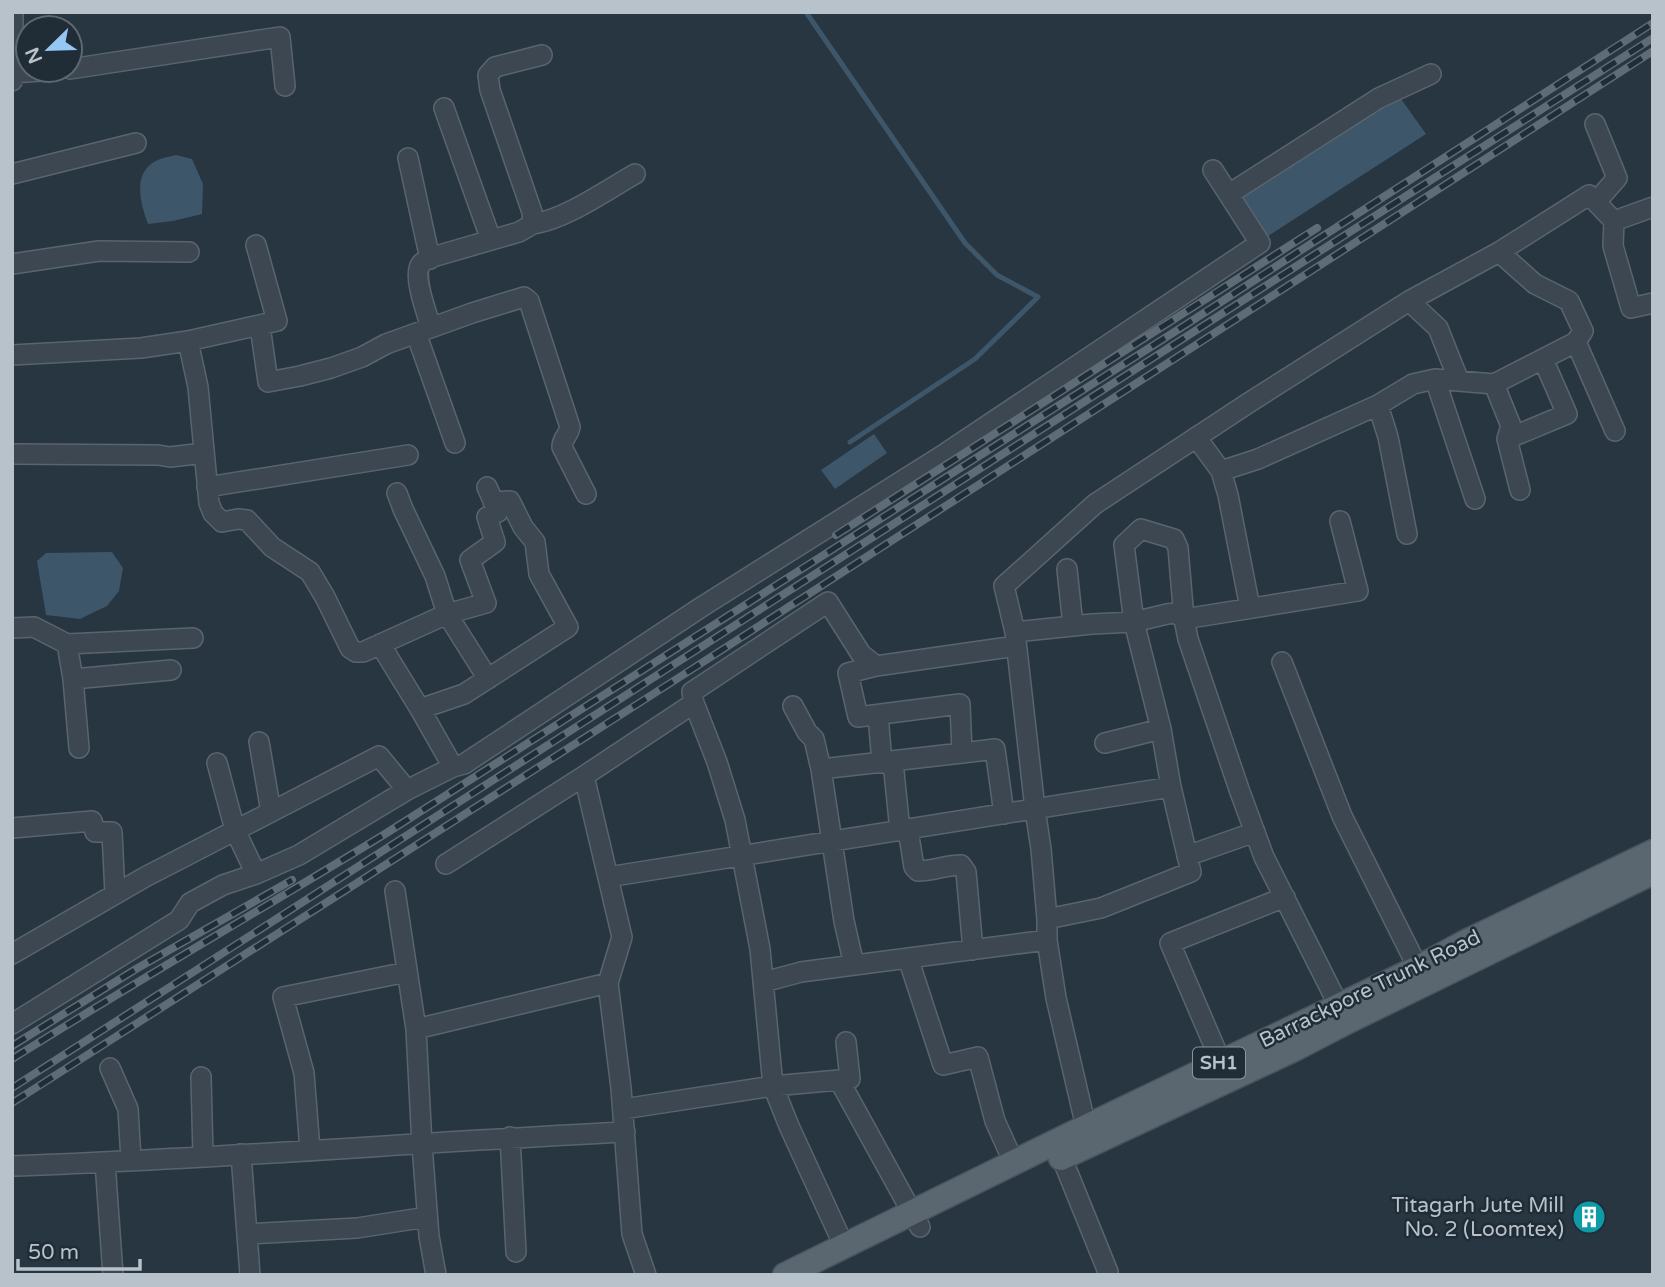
<svg xmlns="http://www.w3.org/2000/svg" width="1665" height="1287" font-family="'Varela Round',sans-serif">
	<style>
		.water { fill: #3e5669 }
		.lines { fill: none; stroke-linecap: round; stroke-linejoin: round }
		.stream { stroke: #3e5669; stroke-width: 5 }
		.minor-casing { stroke: #59656e; stroke-width: 22 }
		.major-casing { stroke: #48535d; stroke-width: 27 }
		.minor { stroke: #3c4751; stroke-width: 19 }
		.major { stroke: #5a6770; stroke-width: 24 }
		.rail-casing { stroke: #5e6c77; stroke-width: 8 }
		.rail { stroke: #202c36; stroke-width: 5; stroke-dasharray: 16; stroke-linecap: butt }
		.labels { text-anchor: middle; dominant-baseline: central; stroke-width: 5; stroke-linejoin: round; paint-order: stroke }
		.shield { fill: #202c36; stroke: #8a959e; stroke-width: 2 }
		.shield-label { font-size: 19px; font-weight: bold; fill: #b8c2cb }
		.street-label { font-size: 21px; fill: #b8c2cb; stroke: #202c36 }
		.poi-label { font-size: 21px; fill: #b8c2cb; stroke: #202c36; text-anchor: end }
	</style>
	<rect width="100%" height="100%" fill="#273641"/>
	<path class="water" d="M1399 96 1426 134 1265 238 1240 198Z
		M176 155 192 159 203 184 202 214 173 221 148 224C141 205 132 175 154 162 160 158 169 157 176 155Z
		M874 434 887 453 835 489 821 470Z
		M112 552 123 568 119 591 107 606 80 619 46 615 37 561 46 553Z"/>
	<g class="lines">
		<path class="stream" d="M806 12 965 243 997 275 1038 297 975 359 850 442"/>
		<defs>
			<path id="minor" d="M70 69 280 37 285 86
				M12 73 55 70
				M12 81 13 12
				M444 108 491 240
				M1595 124 1617 178 1596 202
				M408 158 430 259
				M12 174 136 143
				M1229 194 1379 98 1431 74
				M1614 221 1613 246 1631 308 1653 303
				M533 224C566 219 605 191 635 174
				M12 264 99 251 189 252
				M1409 301 1438 328 1459 381
				M260 326 268 382 300 376 331 368 362 357 386 344 472 313 524 297 529 301 570 427C569 435 562 438 562 447L586 494
				M431 327C427 314 412 274 421 264 424 260 431 258 436 256L519 232 533 224 532 212 490 90 488 75 495 67 542 55
				M416 333 455 443
				M188 341 198 387 209 503 213 513 222 522 238 519 247 520 272 547 310 572 325 597 350 648 356 652H363L447 614 486 603 470 560 495 542 487 517 498 512 487 487
				M1576 342 1615 431
				M12 355 141 348 188 341 277 321 256 245
				M1435 379 1475 499
				M1494 384 1511 426 1507 439 1520 490
				M1378 405 1388 437 1407 534
				M1196 437 1221 471 1228 495 1250 608
				M1507 439 1567 414 1543 359
				M12 454 158 455 170 457 204 453
				M1221 471 1258 459 1378 405 1413 384 1435 379 1494 384 1576 342 1583 331 1569 301 1535 284 1499 252
				M207 487 408 455
				M397 493 403 509 435 576 447 614 488 679
				M1067 569 1073 626
				M12 628 34 627 67 644 193 638
				M67 644 73 679 79 748
				M380 644 420 709 453 767
				M1282 662 1342 816 1418 968
				M73 679 171 670
				M694 703 692 692 828 602 861 654 876 666
				M793 706 807 732 814 739 821 769 844 921 854 965
				M420 709 464 694 568 627 539 574 535 542 523 527 510 501 493 502
				M878 715 882 763
				M1105 743 1161 729
				M893 762 900 831
				M217 763 235 830 256 874
				M821 769 962 753
				M584 776 622 937 608 983 621 1088 632 1234 646 1275
				M271 812 379 756 407 790
				M1004 814 995 749 962 753 960 704 858 717 848 673 876 666 1016 646
				M12 828 92 821 95 832H112L115 894
				M908 830 914 867 918 871C933 871 946 865 961 865L966 872 973 950
				M1187 856 1255 832
				M446 864 584 776 694 703 717 762 735 820 760 949 773 1086 789 1126 844 1246
				M608 877 1171 787 1161 729 1134 622 1124 545 1141 529 1174 539 1178 548 1184 619 1176 613 1167 614 1134 622 1092 624 1015 632
				M395 891 416 1029 422 1145 429 1236 436 1275
				M1047 919 1101 908 1191 872 1171 787
				M12 954 145 877 271 812 259 742
				M908 958 943 1065 978 1057 995 1121 1014 1163
				M764 982 801 972 1047 940
				M1339 1006 1264 857 1240 792 1188 639 1184 619 1358 591 1340 521
				M12 1024 179 920 190 903 223 885 256 874 299 855 407 790 453 767 464 764 703 606 946 453 1260 243 1213 170
				M416 1029 608 983
				M1221 1062 1170 943 1285 897
				M110 1068 128 1109 131 1160
				M201 1077 203 1156
				M839 1080 920 1227
				M623 1109 773 1086 850 1079 846 1042
				M1086 1127 1056 998 1047 940V919L1041 849 1035 809 1015 632 1004 586 1095 504 1250 402 1409 301 1499 252 1589 195 1614 221 1653 207
				M510 1137 516 1252
				M1057 1146 1108 1272
				M310 1150 304 1073 283 997 407 972
				M241 1154 250 1275
				M105 1162 113 1275
				M12 1166C217 1159 421 1142 625 1132
				M247 1234 357 1228 427 1217"/>
			<path id="major" d="M1061 1158 1292 1050 1346 1022 1653 872
				M785 1275 1086 1127 1418 968 1464 943 1653 852"/>
		</defs>
		<use href="#minor" class="minor-casing"/>
		<use href="#major" class="major-casing"/>
		<use href="#minor" class="minor"/>
		<use href="#major" class="major"/>
		<defs>
			<path id="rail" d="M836 535 1317 228
				M12 1046 136 969 292 880
				M12 1059C135 982 261 910 385 834L1182 327 1653 23
				M12 1088 1653 38
				M12 1103 672 682 1653 51"/>
		</defs>
		<use href="#rail" class="rail-casing"/>
		<use href="#rail" class="rail"/>
	</g>
	<defs>
		<symbol id="building-disc" viewBox="-11 -11 22 22"><circle r="9.5" fill="#0f9aa8" stroke="#202c36"/><path d="M-4-6H4V6H1V3H-1V6H-4ZM-2.5-4.3h1.7v1.8h-1.7ZM.8-4.3h1.7v1.8H.8ZM-2.5-1h1.7V.8h-1.7ZM.8-1h1.7V.8H.8Z" fill="#fff"/></symbol>
	</defs>
	<g fill-rule="evenodd">
		<use href="#building-disc" x="1570" y="1198" width="38" height="38"/>
	</g>
	<g class="labels">
		<rect class="shield" x="1193" y="1047.5" width="52" height="31" rx="5"/>
		<g class="shield-label">
			<text x="1219" y="1063">SH1</text>
		</g>
		<g class="street-label">
			<text transform="translate(1370 989) rotate(-26)">Barrackpore Trunk Road</text>
		</g>
		<g class="poi-label">
			<text x="1564" y="1205">Titagarh Jute Mill<tspan x="1564" dy="24">No. 2 (Loomtex)</tspan></text>
		</g>
	</g>
	<rect width="1665" height="1287" fill="none" stroke="#b8c2cb" stroke-width="28"/>
	<g transform="translate(49 49) rotate(247)"><circle r="33" fill="#202c36" stroke="#5d6872" stroke-width="2"/>
	<path d="M0-5L12 26L0 18L-12 26Z" fill="#94c7f4"/>
	<text y="-10" font-size="19" font-weight="bold" text-anchor="middle" fill="#b8c2cb">N</text>
	</g>
	<path d="M18 1259v10h122v-10" fill="none" stroke="#b8c2cb" stroke-width="3.5"/>
	<text x="28" y="1259" font-size="21" fill="#b8c2cb" stroke="#202c36" stroke-width="5" paint-order="stroke">50 m</text>
</svg>
